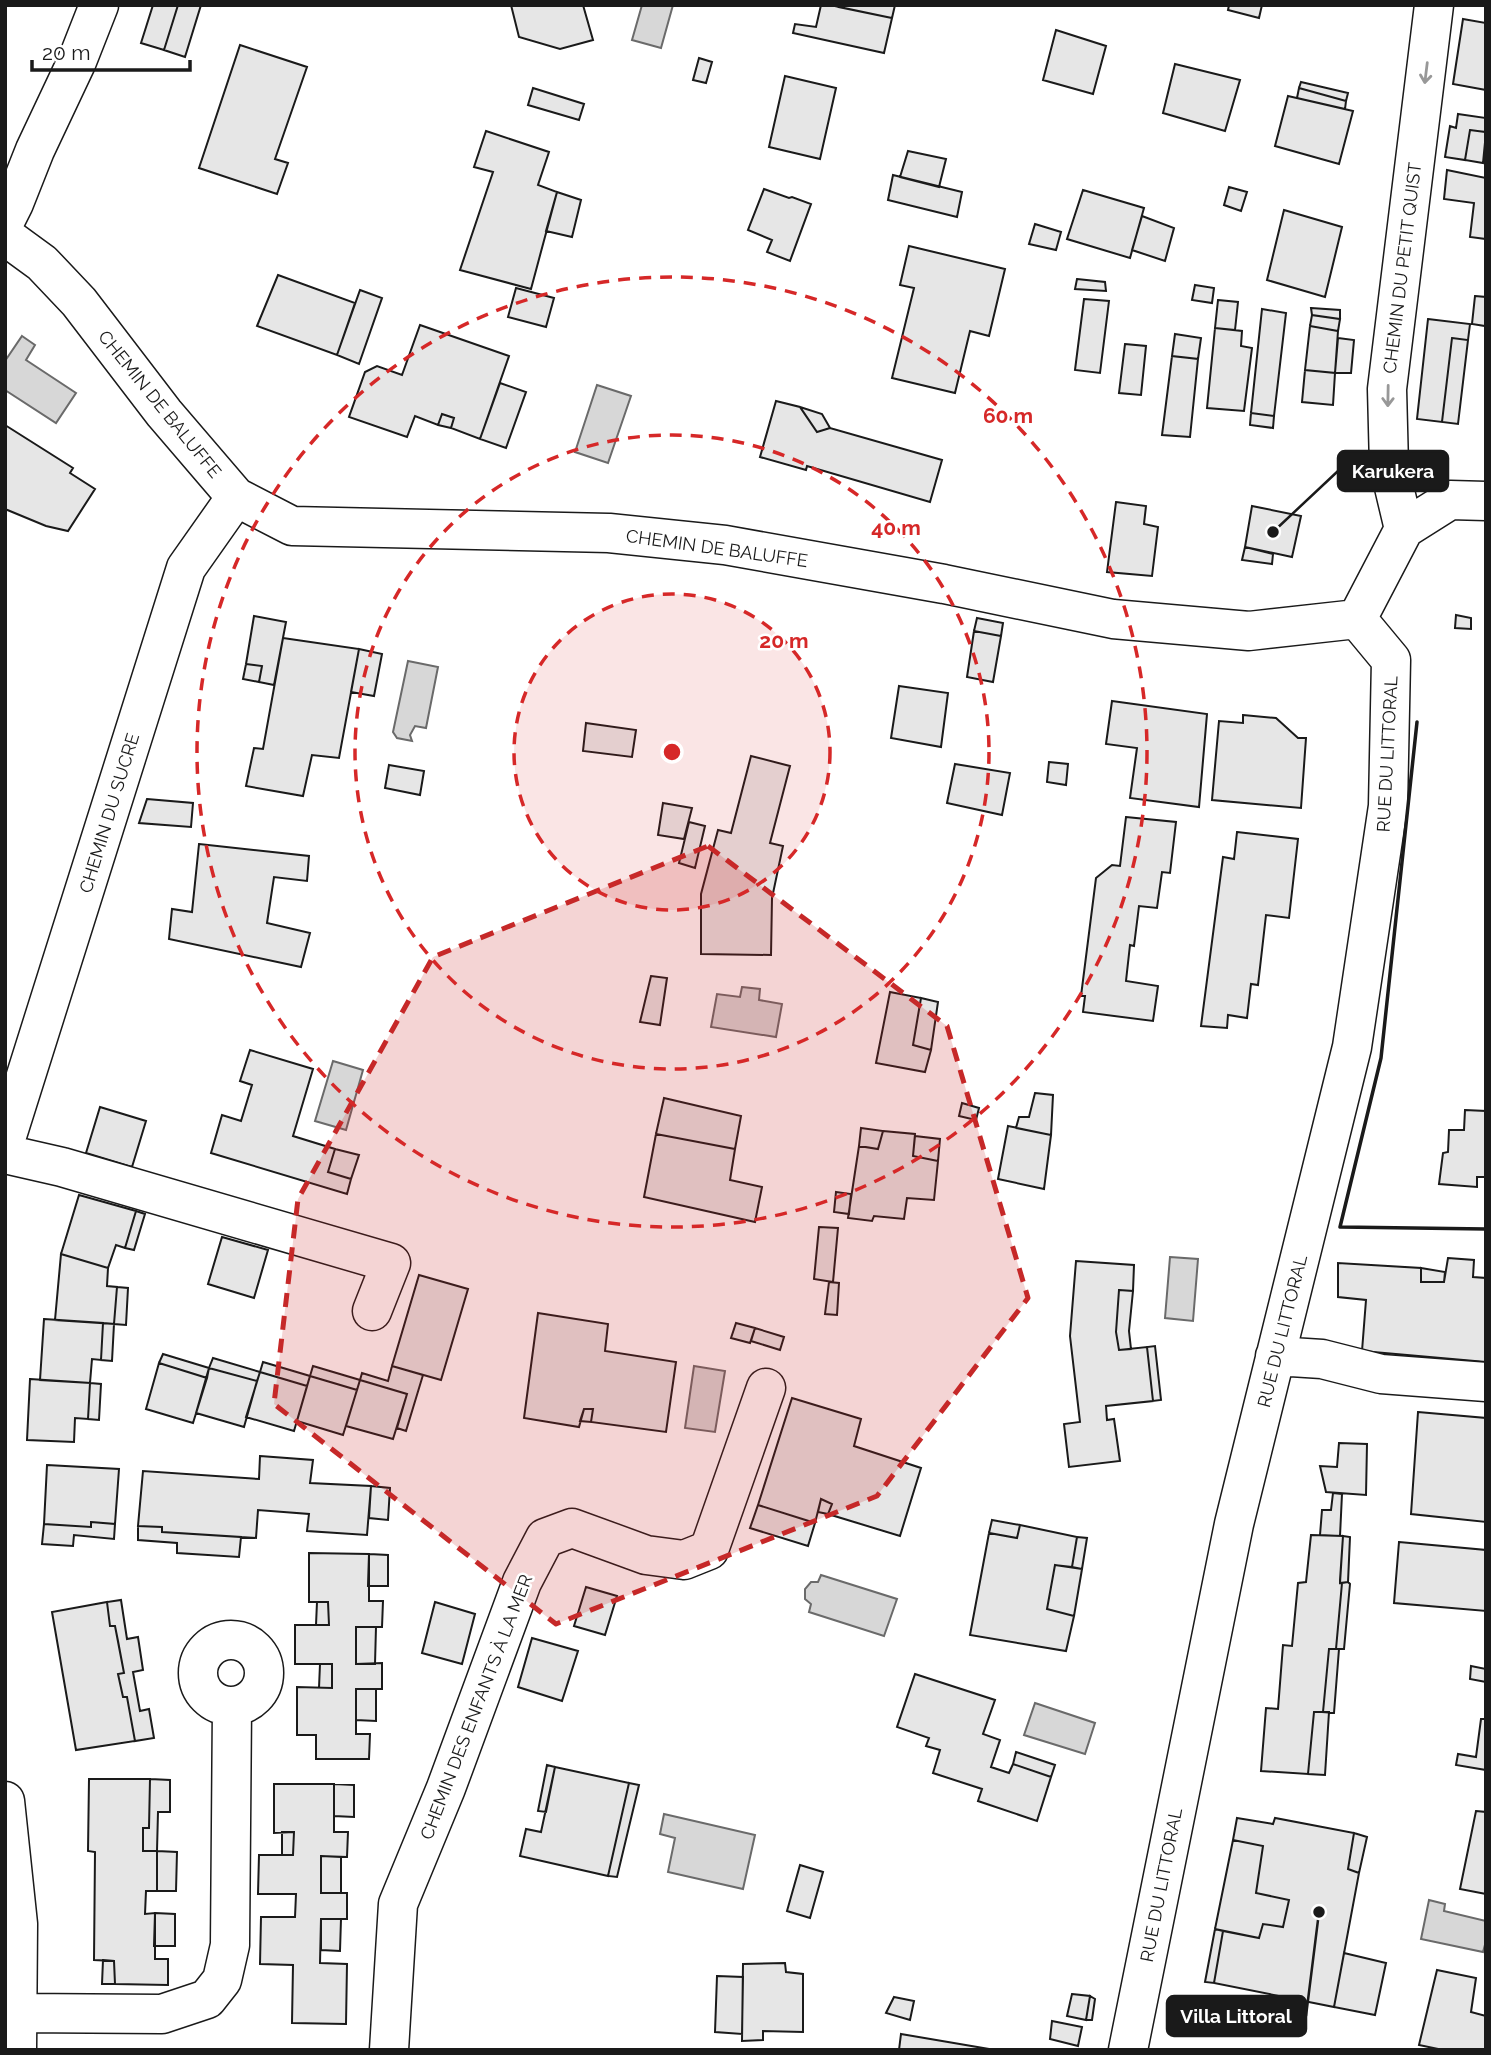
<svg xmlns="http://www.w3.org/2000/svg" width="1491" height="2055" font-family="Raleway,sans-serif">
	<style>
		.water { fill: #d7d7d7; stroke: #6a6a6a; stroke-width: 2 }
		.building { fill: #e6e6e6; stroke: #1a1a1a; stroke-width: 2 }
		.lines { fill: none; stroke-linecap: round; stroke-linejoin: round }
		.minor-casing { stroke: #1a1a1a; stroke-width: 41 }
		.minor { stroke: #fff; stroke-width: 38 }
		.wall { stroke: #1a1a1a; stroke-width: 3.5 }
		.oneway { stroke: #989898 }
		.marked { fill: #c62828; fill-opacity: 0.2; stroke: #c62828; stroke-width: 5; stroke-dasharray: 14 9; stroke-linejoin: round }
		.ring { fill: none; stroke: #d62828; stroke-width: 3.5; stroke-dasharray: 12 9 }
		.labels { text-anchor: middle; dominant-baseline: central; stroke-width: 5; stroke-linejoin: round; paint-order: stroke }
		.street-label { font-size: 18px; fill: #1a1a1a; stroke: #fff }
		.centre { fill: #d62828; stroke: #fff; stroke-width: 3.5 }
		.ring-label { font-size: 21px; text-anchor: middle; font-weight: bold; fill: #d62828; stroke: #fff; stroke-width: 5; stroke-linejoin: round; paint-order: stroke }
		.leader { fill: none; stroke: #1a1a1a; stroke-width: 2.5 }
		.callout-dot { fill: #1a1a1a; stroke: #fff; stroke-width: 2.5 }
		.callout { fill: #1a1a1a; stroke: #1a1a1a; stroke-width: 2.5 }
		.callout-label { font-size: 19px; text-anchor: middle; font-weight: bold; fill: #fff }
	</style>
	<rect width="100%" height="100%" fill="#fff"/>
	<path class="water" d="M642 5H673L661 48 632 40Z
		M22 336 35 345 26 360 76 393 56 423 5 390V361Z
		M597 385 631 396 608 463 575 452Z
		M408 661 438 667 426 728 415 726 410 735 412 741 397 738 393 732Z
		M742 987 760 989 759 1000 782 1004 776 1037 711 1027 717 994 740 997Z
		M333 1061 363 1070 346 1130 315 1121Z
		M1170 1257 1198 1259 1193 1321 1165 1318Z
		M694 1366 725 1371 715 1432 685 1428Z
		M821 1575 897 1599 884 1636 809 1612 811 1604 805 1599V1589L811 1582H818Z
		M1035 1703 1095 1723 1085 1754 1024 1735Z
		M664 1814 755 1835 743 1889 668 1872 675 1838 660 1834Z
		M1429 1900 1445 1904 1444 1911 1486 1921V1941L1483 1952 1421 1939Z"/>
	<path class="building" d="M153 5H178L164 50 141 43Z
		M178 5H201L185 57 164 50Z
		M511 5H583L593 40 560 49 519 37Z
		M821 5H830L892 18 884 53 793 33 795 24 816 27Z
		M838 5H895L892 18 838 7Z
		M1229 5H1262L1259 18 1228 10Z
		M1463 19 1486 23V90L1453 84Z
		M1056 30 1106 46 1093 94 1043 80Z
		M240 45 307 67 275 159 288 163 277 194 199 168Z
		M699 58 712 62 706 83 693 80Z
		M1175 64 1240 80 1225 131 1163 113Z
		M785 76 836 88 820 159 769 147Z
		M1301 82 1348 93 1346 101 1299 88Z
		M533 88 584 104 579 120 528 105Z
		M1299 88 1346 101 1345 109 1297 98Z
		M1288 96 1353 111 1339 164 1275 146Z
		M1458 114 1486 118V132L1470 130 1465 160 1445 157 1450 126 1456 128Z
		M1470 130 1486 132 1483 163 1465 160Z
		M486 131 549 152 538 185 557 192 531 289 460 270 493 172 474 167Z
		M908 151 946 159 939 187 900 177Z
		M1447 170 1486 178V239L1470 237 1474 203 1444 199Z
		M893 175 962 192 957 217 888 200Z
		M1229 187 1247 192 1241 211 1224 205Z
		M764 189 789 198 792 197 811 204 790 261 767 252 772 240 748 230Z
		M1083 190 1144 208 1130 258 1067 239Z
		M557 192 581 200 572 237 546 231Z
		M1284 210 1342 227 1325 297 1267 280Z
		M1142 216 1174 228 1165 261 1132 250Z
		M1035 224 1061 232 1056 250 1029 244Z
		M909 246 1005 269 989 336 970 331 955 393 892 378 914 288 900 285Z
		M278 275 355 303 337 355 257 326Z
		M1077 279 1105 282 1106 291 1075 289Z
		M1195 285 1214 288 1212 303 1192 300Z
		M516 288 554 298 546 327 508 317Z
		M360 290 382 298 359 364 337 355Z
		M1475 296 1486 297 1485 326 1472 324Z
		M1084 299 1109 301 1100 373 1075 370Z
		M1218 300 1238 302 1235 330 1215 328Z
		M1311 308 1340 310V319L1312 315Z
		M1262 309 1286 313 1274 416 1251 413Z
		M1312 315 1340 319 1338 331 1310 326Z
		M1428 319 1470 324 1468 340 1452 338 1442 422 1417 419Z
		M420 325 509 356 480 439 451 428 454 418 442 414 438 425 415 416 407 437 349 417 365 372 377 366 402 375Z
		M1310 326 1338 331 1335 373 1305 370Z
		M1215 328 1242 331 1241 346 1252 348 1244 411 1207 408Z
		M1175 334 1201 338 1198 359 1172 356Z
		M1338 338 1354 340 1351 373H1335Z
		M1452 338 1468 340 1458 424 1442 422Z
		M1125 344 1146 346 1141 395 1119 393Z
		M1172 356 1198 359 1190 437 1162 435Z
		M1305 370 1335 373 1333 405 1302 402Z
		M500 383 526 392 506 448 480 439Z
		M776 401 800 407 817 432 830 428 942 460 930 502 807 466 806 470 760 457Z
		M800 407 822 414 830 428 817 432Z
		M1251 413 1274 416 1273 428 1250 425Z
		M442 414 454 418 451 428 438 425Z
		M5 425 73 468 70 473 95 489 68 531 46 526 5 509Z
		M1116 502 1146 506 1144 524 1158 527 1152 576 1107 572Z
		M1252 506 1301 516 1292 557 1245 547Z
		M1245 547 1273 554 1272 564 1242 560Z
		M1456 615 1471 618V629L1455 628Z
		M254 616 286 622 274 685 259 682 262 666 246 664Z
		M977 618 1003 623 1001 636 974 631Z
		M974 631 1001 636 993 682 967 677Z
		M283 638 359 649 339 758 312 755 303 796 246 786 254 748 263 749Z
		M359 649 382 654 374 696 351 692Z
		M246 664 262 666 259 682 243 679Z
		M899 686 948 693 941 747 891 738Z
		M1112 701 1207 714 1199 807 1130 798 1137 748 1106 744Z
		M1243 715 1276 718 1298 738H1306L1301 808 1212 800 1219 721 1243 723Z
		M586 723 636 730 632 757 583 751Z
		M751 756 790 766 770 843 783 846 772 898 771 955 701 954V894L718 830 731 833Z
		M1049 762 1068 764 1066 785 1047 782Z
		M955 764 1010 773 1002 815 947 803Z
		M389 765 424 771 420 795 385 788Z
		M147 799 193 803 191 827 139 823Z
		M663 803 692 808 684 839 658 835Z
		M1126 817 1176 822 1170 873 1162 872 1157 908 1139 906 1134 946 1130 945 1126 981 1158 986 1153 1021 1083 1012 1085 996H1081L1096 878 1112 865 1120 866Z
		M689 822 705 826 695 868 679 863Z
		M1237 832 1298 839 1289 918 1266 915 1258 985 1251 984 1247 1018 1228 1015 1227 1028 1201 1026 1223 857 1234 859Z
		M199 844 309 856 307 881 274 877 267 923 310 933 301 967 169 939 172 909 192 912Z
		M651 976 667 978 660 1025 640 1022Z
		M890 992 921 998 913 1045 931 1050 925 1072 876 1063Z
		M921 998 938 1002 931 1050 913 1045Z
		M250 1050 313 1069 293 1136 335 1149 328 1172 351 1179 347 1194 211 1153 222 1115 241 1121 252 1085 240 1081Z
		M1035 1093 1053 1095 1051 1135 1016 1128 1019 1117H1029Z
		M664 1098 741 1116 735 1149 656 1134Z
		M962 1103 979 1108 976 1120 959 1116Z
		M100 1107 146 1121 132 1167 86 1153Z
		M1465 1110 1486 1111V1177H1477V1187L1439 1184 1443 1153 1448 1152 1449 1130H1464Z
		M1008 1126 1051 1135 1044 1189 998 1179Z
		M861 1128 883 1131 878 1149 859 1146Z
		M883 1131 915 1134 913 1156 938 1161 934 1200 907 1198 904 1219 874 1216 872 1221 848 1218 859 1146 878 1149Z
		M656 1134 735 1149 730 1180 762 1187 755 1222 644 1197Z
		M915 1136 940 1139 938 1161 913 1156Z
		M335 1149 359 1155 351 1179 328 1172Z
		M836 1192 851 1194 849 1214 834 1212Z
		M79 1195 136 1211 125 1248 116 1245 108 1268 61 1254Z
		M136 1211 145 1214 134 1250 125 1248Z
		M819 1227 838 1228 833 1282 814 1279Z
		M222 1237 268 1250 254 1298 208 1284Z
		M61 1254 108 1268 107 1286 117 1287 114 1324 55 1320Z
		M1448 1258 1474 1260 1473 1277 1486 1278V1362L1362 1351 1366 1300 1338 1297V1263L1421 1268V1282H1444Z
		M1076 1261 1134 1265 1133 1291 1119 1290 1116 1332 1119 1350 1147 1347 1153 1401 1106 1406 1107 1420 1114 1419 1120 1461 1069 1467 1064 1424 1080 1422 1070 1336Z
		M1421 1268 1445 1272 1444 1282H1421Z
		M419 1275 468 1289 441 1380 392 1366Z
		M829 1282 839 1283 837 1315 825 1314Z
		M117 1287 128 1288 126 1325 114 1324Z
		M1119 1290 1133 1291 1129 1331 1131 1349 1119 1350 1116 1332Z
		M538 1313 608 1324 605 1351 676 1362 666 1432 591 1422 593 1409H584L579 1427 524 1418Z
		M44 1319 103 1323 101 1360 92 1359 90 1383 40 1380Z
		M103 1323 114 1324 112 1361 101 1360Z
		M736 1323 755 1328 750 1343 731 1338Z
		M755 1328 784 1337 780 1350 751 1341Z
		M1155 1346 1161 1400 1153 1401 1147 1347Z
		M163 1354 209 1368 207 1378 159 1363Z
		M213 1358 260 1372 257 1381 209 1368Z
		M263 1362 310 1376 307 1386 260 1372Z
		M159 1363 207 1378 193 1423 146 1409Z
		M313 1366 360 1380 357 1390 310 1376Z
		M392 1366 423 1375 406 1431 397 1428 407 1394 360 1380 362 1373 388 1381Z
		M209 1368 257 1381 244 1427 196 1413Z
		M260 1372 307 1386 294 1431 246 1417Z
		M310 1376 357 1390 343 1435 297 1421Z
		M30 1379 90 1383 88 1419 75 1418 74 1442 27 1440Z
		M360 1380 407 1394 393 1439 346 1426Z
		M90 1383 101 1384 99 1420 88 1419Z
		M792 1398 861 1419 854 1446 921 1468 900 1536 828 1514 832 1504 821 1499 815 1523 758 1505Z
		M584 1409H593L591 1422 580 1421Z
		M1418 1412 1486 1418V1522L1411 1514Z
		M1339 1443 1367 1444 1366 1495 1326 1492 1320 1466 1337 1467Z
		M260 1456 313 1460 310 1483 371 1486 367 1535 307 1531 309 1514 258 1510 256 1538 162 1532V1527L138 1526 143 1471 259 1479Z
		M47 1465 119 1469 115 1524 91 1522V1527L44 1524Z
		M371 1486 390 1488 388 1520 369 1518Z
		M1333 1493 1342 1494 1340 1536 1320 1535 1322 1510H1331Z
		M821 1499 832 1504 828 1514 818 1512Z
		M758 1505 815 1523 808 1546 750 1528Z
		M992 1520 1020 1525 1017 1538 989 1533Z
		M91 1522 115 1524 114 1539 74 1535 73 1546 42 1544 44 1524 91 1527Z
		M1020 1525 1077 1537 1072 1567 1055 1565 1047 1609 1074 1616 1066 1651 970 1635 989 1533 1017 1538Z
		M138 1526 162 1527V1532L241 1537 239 1557 177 1553V1543L138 1540Z
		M1311 1535 1343 1536 1340 1580V1583H1342L1336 1649H1329L1323 1712H1314L1308 1774 1261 1771 1266 1708 1278 1709 1283 1645 1292 1646 1298 1583 1306 1582Z
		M1343 1536 1350 1537 1348 1582 1340 1583Z
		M1077 1537 1087 1538 1082 1569 1072 1567Z
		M1399 1542 1486 1550V1611L1394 1603Z
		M309 1553 369 1554V1601H383L382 1627H356V1664L382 1663V1689H356V1734H370L369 1759H316V1735H297V1687L332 1688V1664H295V1625H329L328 1602H309Z
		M369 1554 388 1555V1586H368Z
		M1055 1565 1082 1569 1074 1616 1047 1609Z
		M1348 1582 1350 1584 1344 1649H1336L1342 1583Z
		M586 1587 617 1596 605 1635 574 1626Z
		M121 1600 127 1639 138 1637 143 1670 133 1672 140 1711 149 1709 154 1738 135 1741 127 1697H123L118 1674 124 1673 115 1626H110L107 1602Z
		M107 1602 110 1626H115L118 1641 124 1673 118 1674 123 1697H127L135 1741 76 1750 52 1612Z
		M317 1602H328L329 1625H316Z
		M435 1602 475 1614 462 1664 422 1653Z
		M356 1627H376L375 1664H356Z
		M532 1638 578 1651 562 1701 518 1687Z
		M1329 1649H1339L1334 1713 1323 1712Z
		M320 1664H332V1688H319Z
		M1471 1666 1486 1669V1682L1470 1679Z
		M915 1674 995 1700 983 1734 1000 1740 991 1767 1009 1773 1013 1764 1051 1777 1037 1821 978 1801 982 1789 933 1773 940 1750 926 1746 929 1738 897 1727Z
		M356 1689H376V1721L356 1720Z
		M1314 1712H1329L1325 1775 1308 1774Z
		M1481 1719H1486V1770L1456 1765 1458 1754 1476 1757Z
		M1016 1752 1055 1765 1051 1777 1013 1764Z
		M547 1765 555 1767 546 1812 538 1811Z
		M555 1767 629 1783 608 1876 520 1856 526 1829 541 1832Z
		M89 1779H150L149 1828H143V1851H157V1891H146L145 1914 155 1913V1959H168V1985L115 1984 114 1961 94 1960 95 1852 88 1851Z
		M150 1779 170 1780V1812H158L157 1851H143V1828H149Z
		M629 1783 639 1785 617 1877 608 1876Z
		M274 1784H334V1832H348L347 1857 321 1856V1893H347V1919H321L320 1963 347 1964 346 2024 292 2023 293 1965 260 1964 261 1917H295L296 1894H258L259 1855H293L294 1832 274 1833Z
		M334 1784 354 1785V1817L334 1816Z
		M1476 1811 1486 1812V1894L1460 1889Z
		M1237 1818 1273 1824 1275 1818 1354 1833 1348 1869 1359 1873 1334 2007 1214 1983 1223 1931 1259 1938 1263 1924 1283 1927 1289 1900 1256 1893 1263 1846 1233 1840Z
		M282 1832H294L293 1855H282Z
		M1354 1833 1367 1837 1359 1873 1348 1869Z
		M1233 1840 1263 1846 1256 1893 1289 1900 1283 1927 1263 1924 1259 1938 1215 1929Z
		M157 1851 177 1852 176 1891H157Z
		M321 1856 341 1857V1893H321Z
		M800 1865 823 1872 810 1918 787 1911Z
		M155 1913 175 1914V1946H154Z
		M321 1919H341L340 1951 321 1950Z
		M1215 1929 1223 1931 1214 1983 1205 1982Z
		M1344 1953 1386 1963 1375 2015 1334 2007Z
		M103 1960 114 1961 115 1984H102Z
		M785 1963 786 1972 803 1974V2032L763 2031V2040L742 2041 743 1964Z
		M1437 1970 1476 1978 1471 2012 1486 2016V2050H1443L1419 2045Z
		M717 1976 743 1977 742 2034 715 2032Z
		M1072 1994 1090 1996 1086 2020 1067 2016Z
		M1090 1996 1095 1999 1092 2020H1086Z
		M894 1997 914 2001 910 2020 886 2013Z
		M1052 2021 1082 2027 1078 2046 1050 2039Z
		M901 2034 995 2050H899Z"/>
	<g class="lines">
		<defs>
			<path id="minor" d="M5 221 14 203 35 150 77 61 99 5
				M5 236 42 263 79 302 164 413 236 497 292 526 609 533 725 545 944 584 1113 619 1249 631 1357 619
				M1404 529 1389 466 1387 389 1434 5
				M1357 619 1404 529 1450 500 1486 501
				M5 1142 186 568 236 497
				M5 1154 62 1167 391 1263 372 1311
				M1275 1356 1322 1359 1381 1374 1486 1382
				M198 1673a33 33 0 1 1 66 0a33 33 0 1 1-66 0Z
				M5 1801 18 1924 17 2050
				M18 2013 162 2014 207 1999 222 1980 230 1945 232 1706
				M389 2050 398 1904 446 1788 522 1582 545 1538 572 1528 646 1555 684 1560 709 1550 766 1388
				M1128 2050 1234 1524 1352 1047 1388 806 1391 660 1357 619"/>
		</defs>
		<use href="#minor" class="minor-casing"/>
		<use href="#minor" class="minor"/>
		<path class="wall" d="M1417 722 1381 1058 1340 1227 1486 1229"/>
	</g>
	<defs><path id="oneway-shaft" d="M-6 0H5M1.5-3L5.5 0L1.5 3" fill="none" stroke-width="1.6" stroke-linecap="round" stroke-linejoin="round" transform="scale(1.75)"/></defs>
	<g class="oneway">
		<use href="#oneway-shaft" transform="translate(1426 73) rotate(97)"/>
		<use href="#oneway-shaft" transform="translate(1388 396) rotate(91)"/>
	</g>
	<path class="marked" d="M708 846 947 1026 1028 1298 877 1496 556 1624 274 1404 298 1199 433 957Z"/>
	<circle cx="672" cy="752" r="158" fill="#d62828" fill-opacity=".12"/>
	<g class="ring">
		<circle cx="672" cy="752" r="158"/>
		<circle cx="672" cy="752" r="317"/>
		<circle cx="672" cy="752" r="475"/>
	</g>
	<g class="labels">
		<g class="street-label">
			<text transform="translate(1402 268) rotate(-83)">CHEMIN DU PETIT QUIST</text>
			<text transform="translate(160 404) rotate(51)">CHEMIN DE BALUFFE</text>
			<text transform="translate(717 548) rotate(8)">CHEMIN DE BALUFFE</text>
			<text transform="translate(1387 754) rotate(-87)">RUE DU LITTORAL</text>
			<text transform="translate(109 813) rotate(-73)">CHEMIN DU SUCRE</text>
			<text transform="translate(1282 1331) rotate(-76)">RUE DU LITTORAL</text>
			<text transform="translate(476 1707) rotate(-69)">CHEMIN DES ENFANTS À LA MER</text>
			<text transform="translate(1161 1885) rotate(-79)">RUE DU LITTORAL</text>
		</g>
	</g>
	<circle cx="672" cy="752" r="10" class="centre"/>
	<g class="ring-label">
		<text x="1008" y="423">60 m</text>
		<text x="896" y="535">40 m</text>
		<text x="784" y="648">20 m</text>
	</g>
	<path class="leader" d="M1273 532L1338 471M1319 1912L1306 2016"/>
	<g class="callout-dot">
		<circle cx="1273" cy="532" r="7"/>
		<circle cx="1319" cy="1912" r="7"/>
	</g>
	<g class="callout">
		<rect x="1338" y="451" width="110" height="40" rx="7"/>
		<rect x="1167" y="1996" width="139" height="40" rx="7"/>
	</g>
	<g class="callout-label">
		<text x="1393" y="478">Karukera</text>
		<text x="1236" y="2023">Villa Littoral</text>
	</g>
	<rect width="1491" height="2055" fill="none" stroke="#1a1a1a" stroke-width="14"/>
	<path d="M32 60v10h158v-10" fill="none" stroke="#1a1a1a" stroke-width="3.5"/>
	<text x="42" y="60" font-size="21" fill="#1a1a1a" stroke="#ffffff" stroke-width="5" paint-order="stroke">20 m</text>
</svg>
